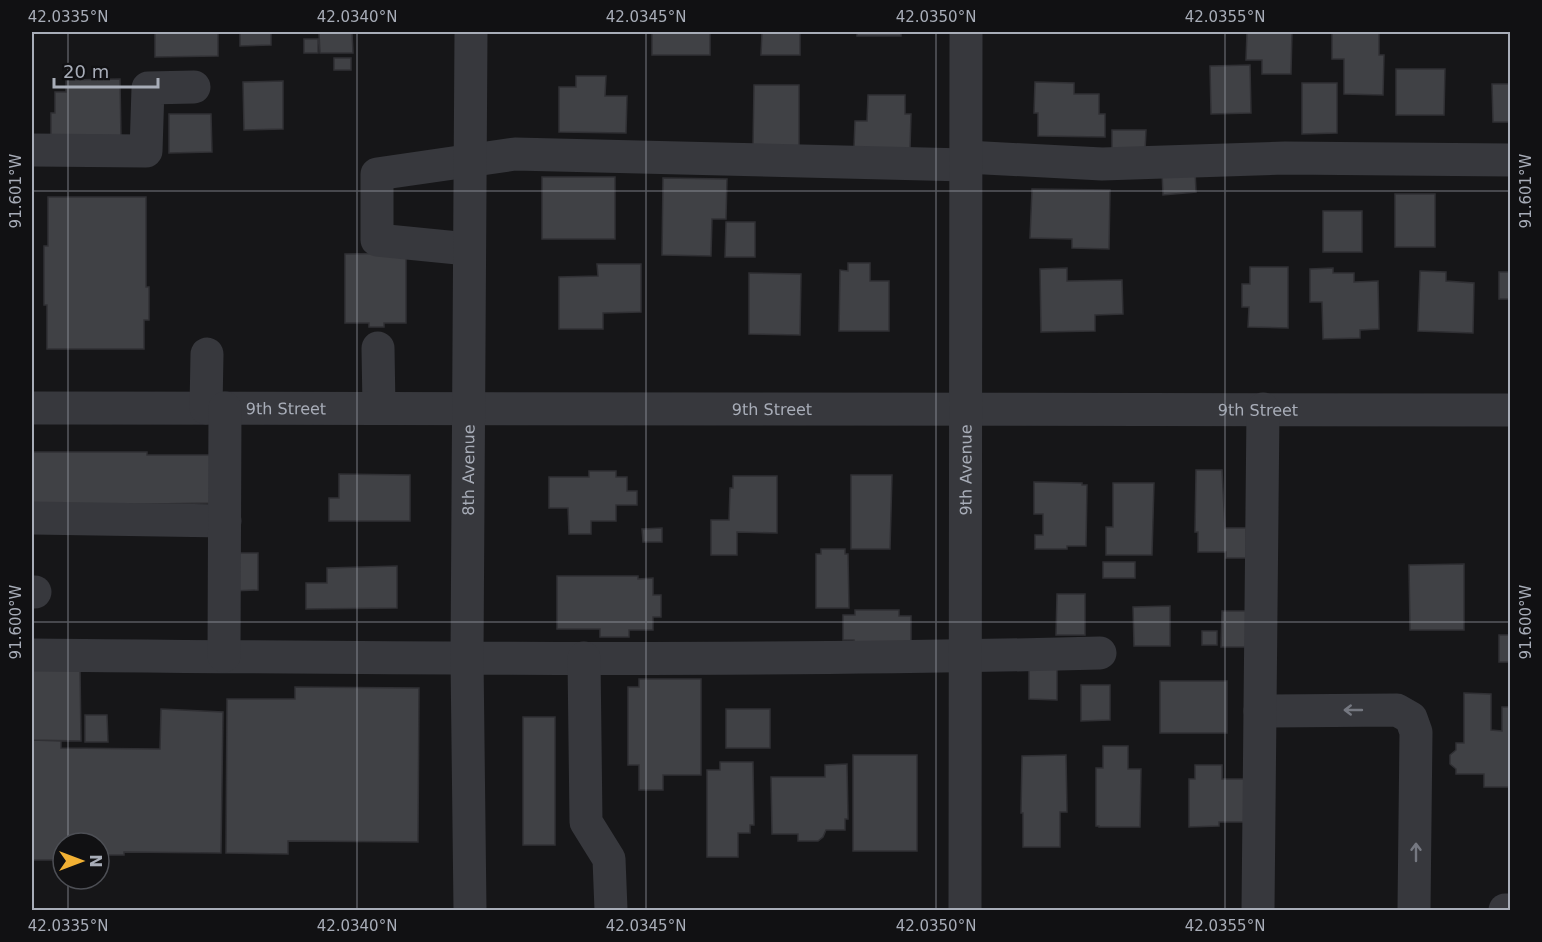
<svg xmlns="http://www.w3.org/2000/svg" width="1542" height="942" font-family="'DejaVu Sans',sans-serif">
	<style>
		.building { fill: #404145; stroke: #303034; stroke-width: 1.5 }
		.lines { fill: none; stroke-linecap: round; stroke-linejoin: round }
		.minor { stroke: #37383d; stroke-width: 33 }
		.oneway { stroke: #757881 }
		.ticks { fill: none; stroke: #a8adb8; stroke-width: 1.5; stroke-opacity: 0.45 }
		.labels { text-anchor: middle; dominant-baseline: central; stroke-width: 5; stroke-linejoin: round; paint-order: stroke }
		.street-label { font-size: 16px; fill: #a8adb8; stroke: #111113 }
		.neatline { fill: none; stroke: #a8adb8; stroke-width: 2 }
		.ticks-label { font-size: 15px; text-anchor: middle; fill: #a8adb8 }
	</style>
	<rect width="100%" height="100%" fill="#161618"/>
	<path class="building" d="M155 32H218V56L155 57Z
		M240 32H271V45L240 46Z
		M352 32 353 53H320L319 33Z
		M652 32H710V55H652Z
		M762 32H800V55H761Z
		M857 32H901V36H857Z
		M1247 32H1292L1291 74H1262V60H1246Z
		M1337 32H1379V55H1384L1383 95 1344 94V59H1332V33Z
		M1403 32H1458V33H1403Z
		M304 39H318V53H304Z
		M334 58H351V70H334Z
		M1250 65 1251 113 1211 114 1210 66Z
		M1396 69H1445L1444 115H1396Z
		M576 76H606L605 96H627L626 133 559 132V87H576Z
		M120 79 121 140 51 135V113H55V92H66V80Z
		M283 81V129L244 130 243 82Z
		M1035 82 1074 83V94H1099V114H1105V137L1038 136V113H1034Z
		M1302 83H1337V133L1302 134Z
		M1492 84H1510V122H1493Z
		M754 85H799V147H753Z
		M868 95H905V114H911L910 149 854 148 855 121H867Z
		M169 114H211L212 152 169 153Z
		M1112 130H1146L1145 151 1112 150Z
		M1195 170 1196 192 1163 195 1162 172Z
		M542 177H615V239H542Z
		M663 178 727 179 726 219H712L711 256 662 255Z
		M1032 189 1110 190 1109 249 1072 248V239L1030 238Z
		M1395 194H1435V247H1395Z
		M48 197H146V287H149V320H144V349H47V305H44V246H48Z
		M1323 211H1362V252H1323Z
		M726 222H755V257H725Z
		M406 253V323H384V327H369V323H345V254Z
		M848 263H870V281H889V331H839L840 270 848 271Z
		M597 264H641V312L603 313V329H559V277L598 276Z
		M1250 267H1288V328L1248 327 1249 307H1242V284H1250Z
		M1067 268V281L1122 280 1123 314 1095 315V331L1041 332 1040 269Z
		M1333 268V273H1354V282L1378 281 1379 329 1360 330V338L1323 339 1322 302H1310V269Z
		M1420 271 1446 272V281L1474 283 1473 333 1418 331Z
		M1499 272H1510V327V299H1499Z
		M749 273 801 274 800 335 749 334Z
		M32 452H147V455H211L212 503 32 506Z
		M1196 470H1222L1225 528H1246V558H1226V552H1198V532H1195Z
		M589 471H616V477H627V491H637V505H616V521H591V534H569L568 508H549V477H589Z
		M339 474 410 475V521H329V498H339Z
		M851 475H892L890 549H851Z
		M733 476H777V533L737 532V555H711V520H729L730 488H733Z
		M1034 482 1082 483V485H1087L1086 546H1067V549H1035V535H1043V514H1034Z
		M1113 483H1154L1152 555H1106V527H1113Z
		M662 528V542H643L642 529Z
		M821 549H845V554H848L849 608H816V554H821Z
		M231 553H258V590L231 591Z
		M1103 562H1135V578H1103Z
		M1464 564V630H1410L1409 565Z
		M397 566V608L306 609V583H327V568Z
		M557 576H638V579L653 578V595H661V617H653V630H629V637H600V629H557Z
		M1057 594H1085V635H1056Z
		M1170 606V646H1134L1133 607Z
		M855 610H899V616H911V643L855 645 854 640H843V615H855Z
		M1222 611H1248L1247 647H1221Z
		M1202 631H1217V645H1202Z
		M1499 635H1510V662H1499Z
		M1029 668H1057V700L1029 699Z
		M32 669H80L81 741 32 740Z
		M639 679H701V775H663V790H639V765H628V687H639Z
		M1160 681H1227V733H1160Z
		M1081 685H1110V720L1081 721Z
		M295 687 419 688 418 842 288 841V854L226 853 227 699H295Z
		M1464 693 1491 694V730L1502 731V707H1510V787H1484V774H1456V769L1450 764V755L1456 750V743H1464Z
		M161 709 223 712 221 853 124 852V855H99V843H63V855H54V860H32V740L61 741V748L160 749Z
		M726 709H770V748H726Z
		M85 715H107L108 742H85Z
		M523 717H555V845H523Z
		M1103 746H1128V769H1141L1140 827H1099V826H1096V768H1103Z
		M853 755H917V851H853Z
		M1066 755 1067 812H1060V847H1023V813H1021L1022 756Z
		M720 762H753L754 825H750V833H738V857H707V770H720Z
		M847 764 848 819H845V830H826L823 837 818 841H798V834H772L771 777H825V765Z
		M1195 765H1222V779H1246L1247 822H1219V826L1189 827V779H1195Z"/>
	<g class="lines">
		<g class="minor">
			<path d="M32 150 146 151 148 88 194 87"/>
			<path d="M966 157 1102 164 1285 158 1510 160"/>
			<path d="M468 249 377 240V174L515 154 966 165"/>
			<path d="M378 348 379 408"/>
			<path id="s1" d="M32 408 1510 410"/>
			<path d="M206 408 207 354"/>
			<path d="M32 518 225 521"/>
			<path d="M32 592H35"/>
			<path d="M32 655C388 658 744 662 1100 653"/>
			<path d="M224 656 225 408"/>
			<path d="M584 658 586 822 609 859 611 910"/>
			<path d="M1260 711 1397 710 1411 718 1416 732 1414 910"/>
			<path id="s2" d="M470 910 467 658 471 32"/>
			<path id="s3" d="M965 910 966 32"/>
			<path d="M1258 910 1263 409"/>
			<path d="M1505 910H1510"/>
		</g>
	</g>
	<defs><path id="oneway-shaft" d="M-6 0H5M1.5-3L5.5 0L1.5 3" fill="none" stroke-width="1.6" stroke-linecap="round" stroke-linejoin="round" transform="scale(1.5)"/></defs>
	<g class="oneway">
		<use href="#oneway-shaft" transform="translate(1353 710) rotate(180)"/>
		<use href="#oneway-shaft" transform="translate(1416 852) rotate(-90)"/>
	</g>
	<path class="ticks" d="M68 32V843M357 32V910M646 32V910M936 32V910M1225 32V910M32 191H1510M32 622H1510M68 879V910"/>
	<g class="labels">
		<g class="street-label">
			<text stroke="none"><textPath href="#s1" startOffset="254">9th Street</textPath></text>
			<text stroke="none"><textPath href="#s1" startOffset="740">9th Street</textPath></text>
			<text stroke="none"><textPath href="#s1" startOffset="1226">9th Street</textPath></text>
			<text stroke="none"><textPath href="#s2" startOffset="440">8th Avenue</textPath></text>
			<text stroke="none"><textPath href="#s3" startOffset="440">9th Avenue</textPath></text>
		</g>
	</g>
	<rect width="1542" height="942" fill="none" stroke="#111113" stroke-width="66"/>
	<g transform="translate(81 861) rotate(90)"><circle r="28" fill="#111113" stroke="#4d4f55" stroke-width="1.5"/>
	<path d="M0-4.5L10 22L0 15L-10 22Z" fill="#f2b134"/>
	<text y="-9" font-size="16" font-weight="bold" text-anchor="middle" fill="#a8adb8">N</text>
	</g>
	<path d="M54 78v9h104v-9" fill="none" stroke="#a8adb8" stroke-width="3"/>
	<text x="63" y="78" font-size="18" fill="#a8adb8" stroke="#111113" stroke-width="4.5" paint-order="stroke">20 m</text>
	<rect x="33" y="33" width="1476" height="876" class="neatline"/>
	<g class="ticks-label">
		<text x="68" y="22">42.0335°N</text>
		<text x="357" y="22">42.0340°N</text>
		<text x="646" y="22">42.0345°N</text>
		<text x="936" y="22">42.0350°N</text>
		<text x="1225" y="22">42.0355°N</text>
		<text transform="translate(1526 191) rotate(-90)" y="5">91.601°W</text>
		<text transform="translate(16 191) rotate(-90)" y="5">91.601°W</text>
		<text transform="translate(1526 622) rotate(-90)" y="5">91.600°W</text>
		<text transform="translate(16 622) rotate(-90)" y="5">91.600°W</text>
		<text x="68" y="931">42.0335°N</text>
		<text x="357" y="931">42.0340°N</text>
		<text x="646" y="931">42.0345°N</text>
		<text x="936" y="931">42.0350°N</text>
		<text x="1225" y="931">42.0355°N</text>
	</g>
</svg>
